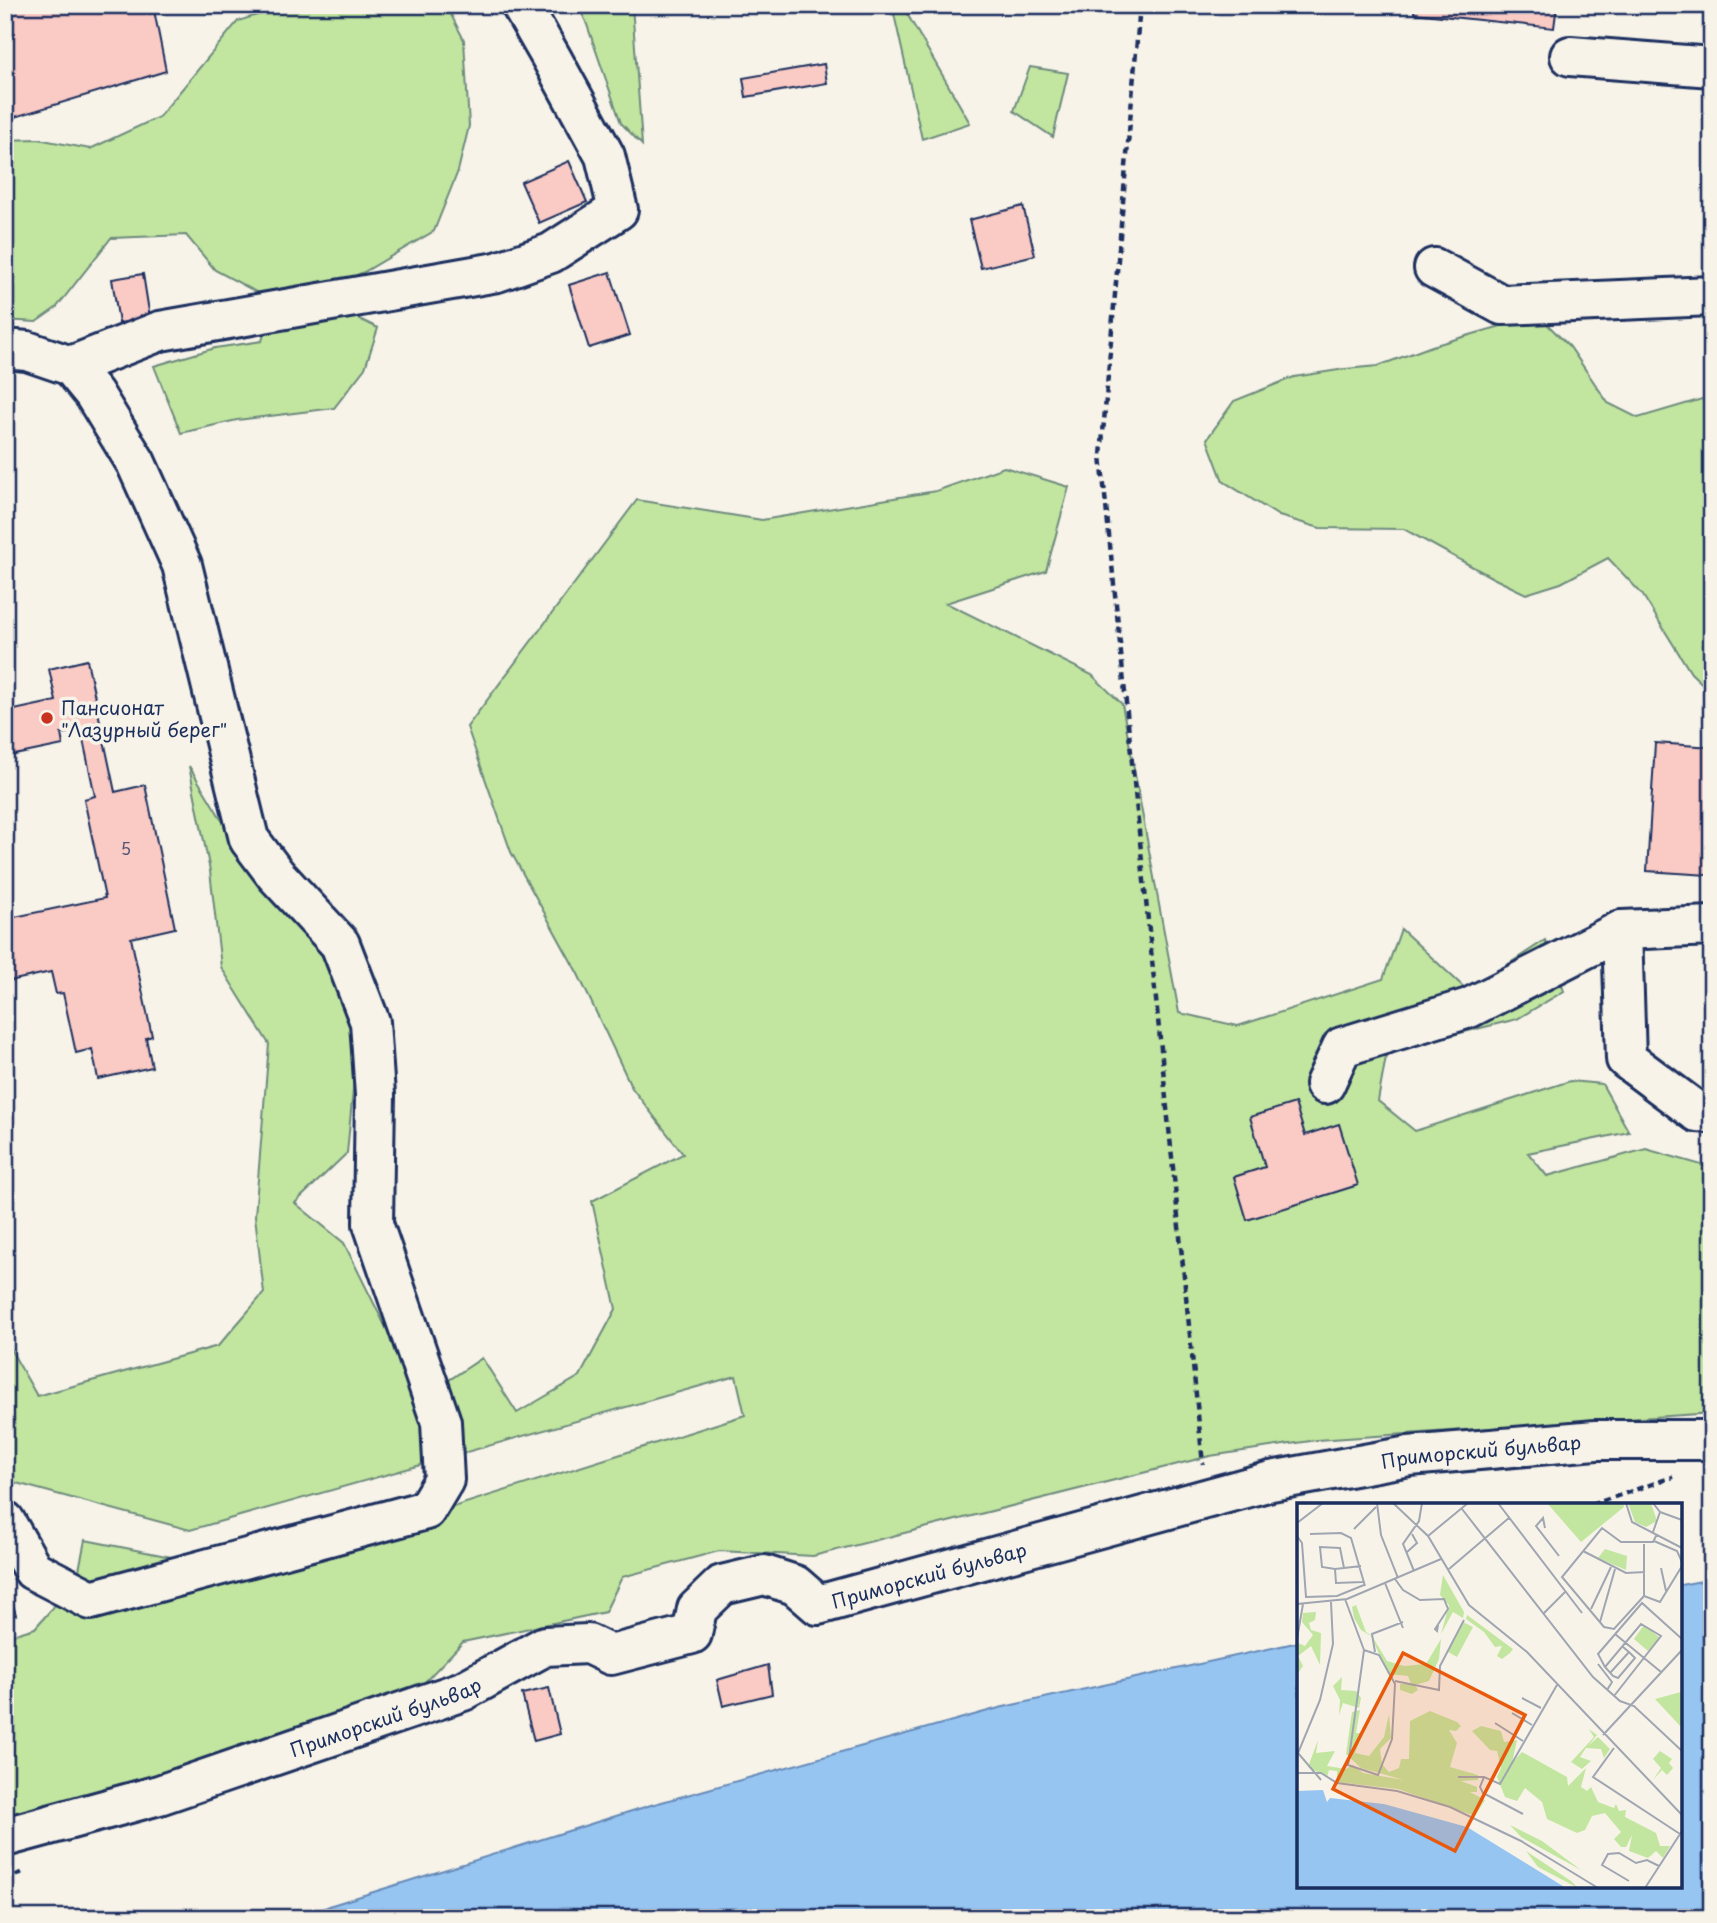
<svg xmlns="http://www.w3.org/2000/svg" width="1717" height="1923" font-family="'Playpen Sans',sans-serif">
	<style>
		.green { fill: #c2e69f; stroke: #6e8a7e; stroke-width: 2 }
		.water { fill: #97c5f2; stroke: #6589b7; stroke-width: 2 }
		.building { fill: #facac4; stroke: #1b2f5e; stroke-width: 2 }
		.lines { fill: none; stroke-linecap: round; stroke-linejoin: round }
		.minor-casing { stroke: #1b2f5e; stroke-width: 44 }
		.path { stroke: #1b2f5e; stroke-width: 4.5; stroke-dasharray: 7 5; stroke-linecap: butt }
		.minor { stroke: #f7f3e8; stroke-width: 38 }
		.poi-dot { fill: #c8321e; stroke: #f7f3e8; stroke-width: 2.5 }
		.labels { text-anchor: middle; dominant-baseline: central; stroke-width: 7; stroke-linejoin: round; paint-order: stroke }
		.number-label { font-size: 16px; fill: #535678 }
		.poi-label { font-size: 19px; fill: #1b2f5e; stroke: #f7f3e8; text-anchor: start }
		.street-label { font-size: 19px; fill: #1b2f5e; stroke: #f7f3e8 }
		.inset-road { fill: none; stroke: #9fa5b1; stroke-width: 2 }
		.view { fill: #e8590c; fill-opacity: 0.15; stroke: #e8590c; stroke-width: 3.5 }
		.inset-edge { fill: none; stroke: #1b2f5e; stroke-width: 3.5 }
	</style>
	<rect width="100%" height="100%" fill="#f7f3e8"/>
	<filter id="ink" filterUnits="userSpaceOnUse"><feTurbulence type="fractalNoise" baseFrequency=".0143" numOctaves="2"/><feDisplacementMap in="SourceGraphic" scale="14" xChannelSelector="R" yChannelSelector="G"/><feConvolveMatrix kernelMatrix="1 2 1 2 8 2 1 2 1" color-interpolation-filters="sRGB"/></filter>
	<g filter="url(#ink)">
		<path class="green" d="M290 5H446L464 40 469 126 458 171 434 231 364 272 310 295 378 328 365 368 334 408 237 420 181 433 154 366 215 348 262 341 273 301 215 270 186 235 111 238 56 308 36 322 5 320V140L38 139 90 149 159 117 238 21Z
			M578 5H632L642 145 621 123 586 22Z
			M892 5H902L970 123 922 139Z
			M1030 67 1068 73 1053 137 1014 111Z
			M1545 322 1570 347 1608 403 1638 418 1712 396V693L1691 673 1642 594 1608 558 1561 583 1526 594 1493 578 1404 529 1320 528 1279 516 1223 481 1207 439 1234 401 1294 377 1345 369 1378 366 1432 346 1501 326Z
			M1004 467 1069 487 1046 571 946 603 1092 675 1122 704 1179 1013 1238 1026 1383 979 1401 929 1468 991 1545 940 1564 991 1517 1019 1387 1051 1378 1101 1415 1131 1570 1081 1602 1084 1629 1132 1528 1153 1547 1176 1646 1149 1712 1168V1413L1317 1440 1210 1456 813 1556 719 1551 622 1577 605 1612 463 1642 422 1685 54 1809 5 1816V1637L35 1628 77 1580 85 1540 247 1572 745 1415 736 1376 190 1530 5 1480V1331L8 1345 37 1396 218 1346 264 1293 255 1216 269 1044 221 967 210 871 189 766 256 876 320 952 359 1026 347 1153 295 1203 344 1243 404 1364 446 1382 482 1358 517 1413 580 1376 616 1309 592 1201 683 1154 632 1088 578 974 511 852 467 727 637 500 762 520 936 491Z"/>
		<path class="water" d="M1712 1579V1918H301L332 1905 651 1805 999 1708 1299 1642V1886H1680V1585Z"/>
		<path class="building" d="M5 5H153L166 71 5 120Z
			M1415 5H1557L1554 28 1414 13Z
			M824 64 827 83 746 97 743 78Z
			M569 161 587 202 539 223 521 182Z
			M1023 206 1035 255 981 268 969 220Z
			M610 272 630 335 589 348 569 285Z
			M143 274 150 318 119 323 112 279Z
			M87 660 115 792 145 785 175 928 131 938 152 1036 146 1038 152 1067 98 1079 92 1049 76 1053 63 993 56 994 51 972 5 982V919L105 898 84 799 95 796 81 730 61 734 63 745 5 757V712L56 701 49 669Z
			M1655 743 1712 747V812L1708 875 1647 871Z
			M1295 1103 1305 1135 1339 1124 1358 1185 1247 1220 1234 1177 1265 1167 1250 1117Z
			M5 1576 16 1615 5 1619Z
			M768 1665 772 1694 723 1706 717 1680Z
			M549 1688 560 1734 534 1741 522 1694Z"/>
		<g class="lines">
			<defs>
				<g id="minor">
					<path d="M1570 56 1712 67"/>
					<path d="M1434 268 1502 305 1712 296"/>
					<path d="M5 349 27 351 71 366 94 394 136 463 182 565 249 839 276 875 340 944 370 1022 375 1095 373 1224 441 1422 444 1480 426 1510 91 1600 33 1570 5 1521"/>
					<path d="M71 366 160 331 497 272 551 253 618 210 605 156 552 59 521 5"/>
					<path d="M1622 930 1626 1059 1697 1112 1712 1113"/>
					<path d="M1325 1084 1342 1047 1469 1008 1622 930 1712 926"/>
					<path id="s1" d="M5 1837 159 1795 463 1691 545 1646 588 1644 611 1655 692 1634 697 1609 722 1585 764 1575 795 1585 818 1605 1271 1481 1409 1456 1596 1440H1712"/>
				</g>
			</defs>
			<use href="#minor" class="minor-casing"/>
			<path class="path" d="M1140 5 1101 456 1203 1464
				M1591 1505 1673 1477
				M5 1881 26 1870"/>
			<use href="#minor" class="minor"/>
		</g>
	</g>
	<circle class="poi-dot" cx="47" cy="718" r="7"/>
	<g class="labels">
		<g class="number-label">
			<text x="126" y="848">5</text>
		</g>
		<g class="poi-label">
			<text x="61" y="707">Пансионат<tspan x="61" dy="22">"Лазурный берег"</tspan></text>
		</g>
		<g class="street-label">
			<text stroke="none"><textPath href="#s1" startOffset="1575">Приморский бульвар</textPath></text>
			<text stroke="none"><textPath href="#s1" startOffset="1008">Приморский бульвар</textPath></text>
			<text stroke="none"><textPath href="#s1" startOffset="399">Приморский бульвар</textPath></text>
		</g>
	</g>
	<g transform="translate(1297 1503)">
		<rect width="385" height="385" fill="#f7f3e8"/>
		<path d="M250 0H326L327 4 284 39ZM331 0H354L360 18 349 24 338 19ZM308 46 330 53 329 67 301 55ZM146 72 167 109 166 115 156 109 144 131 152 102 143 92ZM59 102 69 129 75 133 90 158 107 163 129 161 144 136 142 156 132 178 118 182 121 187 115 191 103 187V181H114L111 173 91 171 74 133 64 127 57 115 55 104ZM19 109 18 117 12 120 14 127 24 130 23 162 14 143 1 153 6 163 1 170V140L8 143 16 132 5 119 6 110ZM170 112 216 146 213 150 205 156 200 153 205 143 198 144 187 129 169 116ZM166 119 176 124 160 154 151 149ZM347 122 363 135 351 148 337 136ZM45 174 44 187 59 188 64 195 62 205 46 200 42 212 43 197 36 183ZM385 182V225L358 196 384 189ZM63 207 59 230H66L58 250 72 253 87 234 92 211 94 235 83 246 85 261 92 269 102 265 104 256H112L113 218 133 208 160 219 164 223 159 228 152 227 160 240 153 264 181 272V277L164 278 180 284V289H173L188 297 178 313 101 286 40 279V268L32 267 30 274 11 264 21 237 19 250 38 248 30 263 49 266 56 262 66 270 107 277 64 265 49 251 55 209ZM184 223 204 228 207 239 220 237 215 260 225 249 270 274 271 283 289 265 284 284 290 288 294 284 301 299 317 305 319 301 322 308 329 307 328 314 359 330 363 343H373L366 355 359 348 351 355 332 348 335 332 329 344H324L317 336 324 329 308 310 295 313 288 327 280 330 250 316 245 299 228 285 220 298 208 294 200 274 204 265 200 248 193 247 175 228ZM292 226 300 232 291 243 301 234 313 246 307 255 304 246 289 245 283 254 294 258 285 266 274 259 297 234ZM363 248 375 256 372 260 376 265 370 272 365 267 356 277 364 265 356 256ZM213 322 245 338 284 367 224 334ZM229 348 274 378 281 385 241 364Z" fill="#c2e69f"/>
		<path d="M26 287 30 299 33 295 87 301 170 324 269 385H0V288Z" fill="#97c5f2"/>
		<path class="inset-road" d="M80 0 84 32 101 75M96 0 131 33 172 102 230 149 385 312M201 0 285 110M329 0 335 19 385 45M165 6 296 174 323 198 337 203 385 248M363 9 385 17M0 20 26 0M248 25 246 15 239 23 262 53M57 26 79 4M356 29 363 9 356 0M13 31 44 30 54 35 68 83M0 33 5 40 9 94 40 93 67 82M131 33 171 0M357 38 380 48 385 59M347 41V93L317 126 307 124 265 74 305 25 324 39H356L360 31M286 48 329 70 348 69M110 49 120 40 115 31M47 65 43 45 23 44 25 64 38 66 47 65 64 63M364 65 369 88M38 66 39 80 66 79M152 66 213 14M117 68 106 41 122 18 125 0M98 76 106 87 123 97 147 96 151 106 138 126 140 128 141 122M88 80 106 125M347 93 363 99 385 63M48 96 67 147 51 262 81 272 95 236 98 181 82 152 67 147M0 101 50 96 144 56M294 106 314 64M247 110 269 88M303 119 318 66M318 131 364 169M0 136 6 101M78 149 75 131 106 119M301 161 315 179 310 187M308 164 301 151 345 100 385 136M313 170 332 149 326 144M98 178 142 187 143 163 167 117M317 193 364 133 344 121 308 164 316 173 321 175 338 155 332 149M225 195 244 205M215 210 235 222M198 220 226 238M306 232 385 147M317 245 296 274 383 331M0 270H24L40 280 100 288 153 304 224 338 301 385M161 274H187L203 281 260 182M187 274 183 284 186 290 226 311M24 277 1 250 23 197 36 141 34 99M332 378 305 362 311 351 322 350 339 360 350 357 362 363M348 385 385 328"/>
		<path class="view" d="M106 150 228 212 158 348 36 286Z"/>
		<rect width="385" height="385" class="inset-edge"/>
	</g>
	<rect width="1717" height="1923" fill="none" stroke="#f7f3e8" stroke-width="28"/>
	<rect x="14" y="14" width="1689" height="1895" fill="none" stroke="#1b2f5e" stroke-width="2.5" filter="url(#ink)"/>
</svg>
